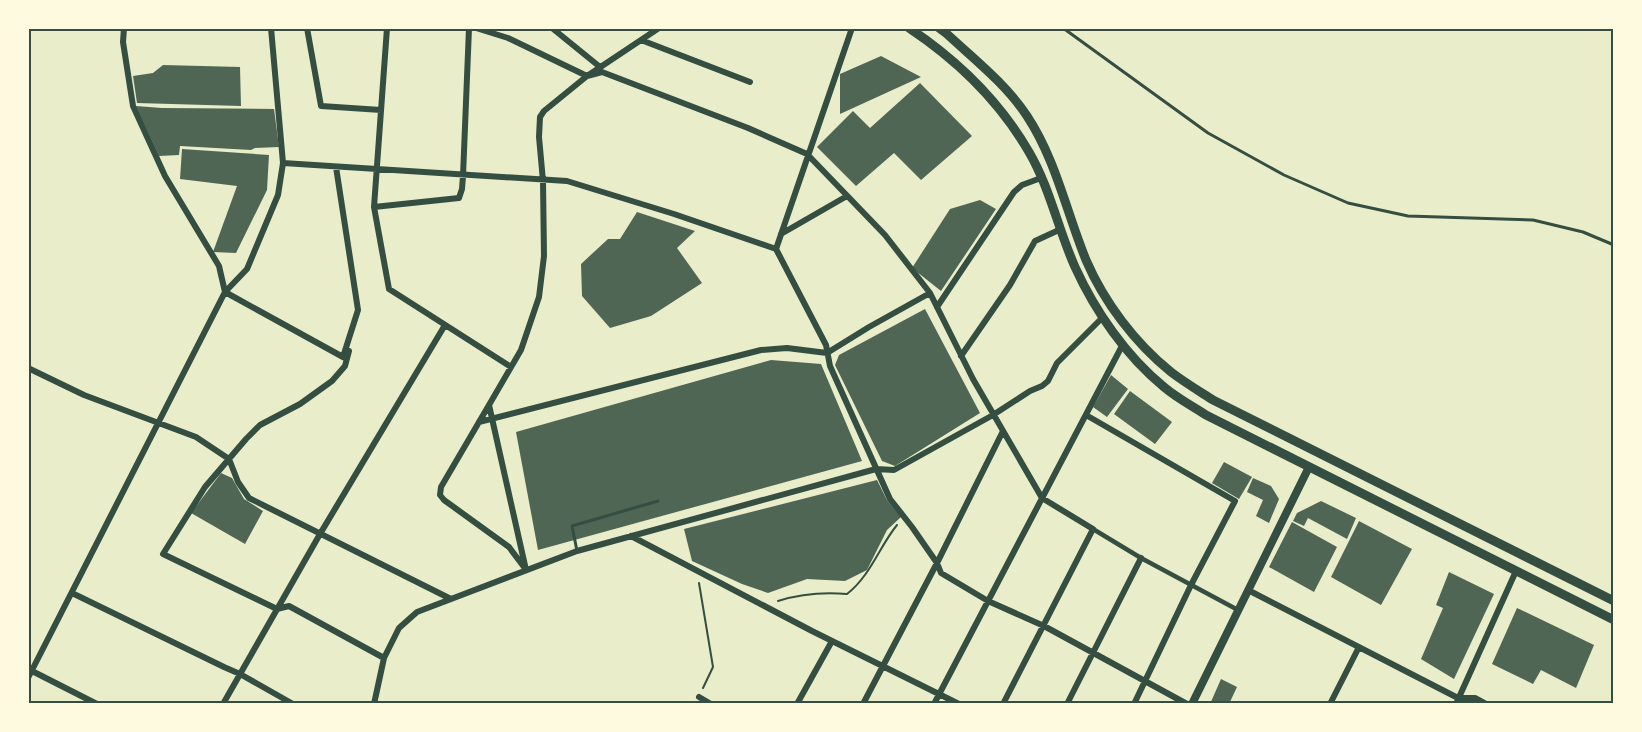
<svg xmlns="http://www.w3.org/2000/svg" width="1642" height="732" font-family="Overpass,sans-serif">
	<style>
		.building { fill: #4f6655 }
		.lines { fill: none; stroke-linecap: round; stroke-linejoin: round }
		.path { stroke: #344e41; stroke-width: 2 }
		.service { stroke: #344e41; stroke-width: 3 }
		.pedestrian { stroke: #344e41; stroke-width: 4.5 }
		.minor { stroke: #344e41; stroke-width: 6 }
		.tertiary { stroke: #344e41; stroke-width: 8 }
		.secondary { stroke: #344e41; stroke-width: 9 }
		.neatline { fill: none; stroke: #344e41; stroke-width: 2 }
	</style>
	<rect width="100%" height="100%" fill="#e9edc9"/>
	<path class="building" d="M881 56 921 77 840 114V74Z
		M163 65 240 67 241 106 137 103 133 76 153 73Z
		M920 83 972 136 921 180 894 153 856 186 817 147 853 111 870 128Z
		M136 106 162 108 274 109 279 147 255 148 251 150 180 146 179 155 159 156Z
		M182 149 269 155 267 190 236 253 213 252 237 186 180 179Z
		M980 200 996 209 941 291 912 268 950 209Z
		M637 212 695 231 677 248 702 283 651 316 610 328 582 296 581 264 608 239H620Z
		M925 309 980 413 895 466 882 461 835 365 839 355Z
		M771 360 821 364 862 461 538 550 516 432Z
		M1111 375 1128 389 1107 417 1093 407Z
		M1130 391 1172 422 1155 444 1114 414Z
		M1224 462 1252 477 1239 499 1212 483Z
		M221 473 232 478 244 499 263 511 245 544 191 513Z
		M1253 478 1271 486 1279 499 1269 523 1256 516 1263 500 1247 492Z
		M877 480 887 500 901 517 887 530 867 570 845 581 807 579 768 593 742 584 692 561 684 529Z
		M1321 501 1356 518 1347 539 1308 518 1304 526 1293 521 1297 513Z
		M1359 521 1412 549 1381 605 1331 577Z
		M1292 522 1337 547 1314 592 1269 567Z
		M1449 572 1494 594 1454 679 1421 659 1443 608 1436 605Z
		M1517 608 1594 645 1576 688 1541 670 1533 684 1492 664Z
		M1221 679 1237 687 1229 704H1210Z"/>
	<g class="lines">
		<path class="path" d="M699 583 713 667 703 688
			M778 601C800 594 824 592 847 594 871 575 879 547 897 525"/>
		<path class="service" d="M1063 28 1208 133 1284 175 1348 203 1408 216 1533 220 1583 232 1614 245
			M577 551 572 526 658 501"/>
		<path class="pedestrian" d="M1093 529 1141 558 1238 610"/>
		<path class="minor" d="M271 28 283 163 278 195 247 269 225 292 343 357 358 310 336 167
			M307 28 321 106 381 110
			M387 28 374 207 389 289 511 367
			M476 28 508 38 587 76 602 72 748 128 807 154 885 235 930 293 973 379 1042 498 1093 529 1003 704
			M552 28 600 67
			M641 40 750 82
			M283 163 567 181 674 214 776 249 826 345 830 366 890 499 912 527 937 563 941 573 988 601 1044 626 1187 704
			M374 207 459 198 462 189 463 176 469 28
			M781 234 847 196
			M776 249 852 28
			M937 307 1014 192 1022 185 1041 178
			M961 356 1010 285 1035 241 1061 229
			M28 368 84 395 196 437 229 459 238 482 249 498 451 599
			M489 405 441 487 440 495 444 500 509 547 524 567
			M1086 415 1235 501 1191 585 1134 704
			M479 422 761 350 787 348 827 353 869 327 930 293
			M631 536 812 631 959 704
			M526 570 489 405 521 350 539 297 544 256 543 181 539 137 540 117 544 111 587 76 659 28
			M1248 590 1458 698H1475L1486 704
			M72 593 224 667 240 674 293 704
			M277 609 163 554 205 487 246 439 260 425 300 404 332 381 345 366 349 351
			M277 609 289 606 384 658
			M32 671 97 704
			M28 678 225 292 219 266 165 176 133 106 123 42 124 28
			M699 697 711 704
			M223 704 320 534 445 325
			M374 704 384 658 399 628 417 612 577 551 876 469 894 470 993 415 1030 391 1042 386 1048 381 1057 363 1103 317
			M797 704 832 641
			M863 704 937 563 1003 431
			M934 704 1123 344
			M1067 704 1141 558
			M1330 704 1359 647
			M1456 704 1516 571"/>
		<path class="tertiary" d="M1192 704 1309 467"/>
		<path class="secondary" d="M909 28C957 60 1000 102 1029 152 1050 188 1058 229 1075 267 1095 311 1126 356 1164 387 1177 398 1192 406 1206 415L1614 620
			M939 28 947 34C974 59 1006 84 1027 116 1056 160 1066 211 1086 260 1104 302 1135 343 1171 372 1184 382 1199 391 1213 400L1614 601"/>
	</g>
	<rect width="1642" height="732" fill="none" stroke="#fefae0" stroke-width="60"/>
	<rect x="30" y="30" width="1582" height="672" class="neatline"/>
</svg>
